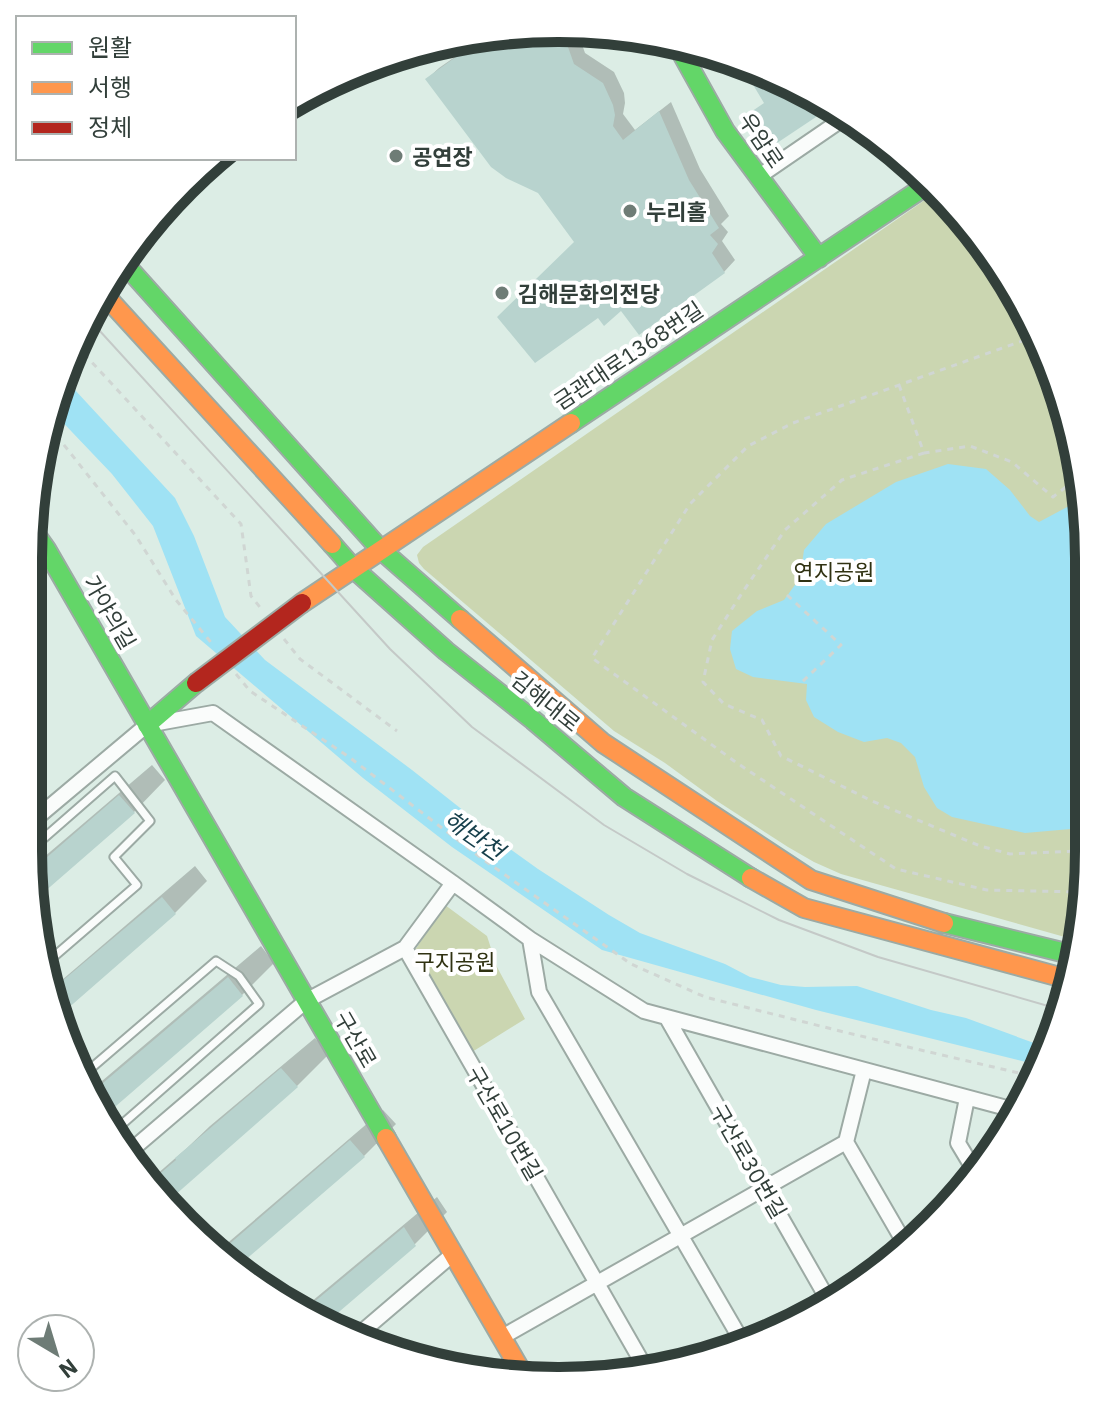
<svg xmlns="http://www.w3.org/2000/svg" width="1117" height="1409" font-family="'IBM Plex Sans','Noto Sans KR',sans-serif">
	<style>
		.green { fill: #cbd6b1 }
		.water { fill: #9fe2f4 }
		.shadow { fill: #0003 }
		.building { fill: #b8d3ce }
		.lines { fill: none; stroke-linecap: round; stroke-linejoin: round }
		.lane-casing { stroke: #9caaa4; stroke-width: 11 }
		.street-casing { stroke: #9caaa4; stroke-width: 18 }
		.fast-casing { stroke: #9caaa4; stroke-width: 22 }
		.slow-casing { stroke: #9caaa4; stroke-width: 22 }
		.path { stroke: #d0d6d3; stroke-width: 3; stroke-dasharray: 6 6; stroke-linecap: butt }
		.lane { stroke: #fafcfb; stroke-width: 7 }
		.street { stroke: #fafcfb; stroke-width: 14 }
		.fast { stroke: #63d668; stroke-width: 18 }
		.slow { stroke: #ff974d; stroke-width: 18 }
		.tram { stroke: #c4c9c7; stroke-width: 2 }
		.jam-bridge-casing { stroke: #9caaa4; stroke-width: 22; stroke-linecap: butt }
		.jam-bridge { stroke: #b3261e; stroke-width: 18 }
		.poi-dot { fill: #6e7c76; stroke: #fff; stroke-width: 3 }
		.labels { text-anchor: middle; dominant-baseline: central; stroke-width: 8; stroke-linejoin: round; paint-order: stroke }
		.street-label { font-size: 22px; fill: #323f3a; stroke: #fff }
		.poi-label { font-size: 22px; font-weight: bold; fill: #323f3a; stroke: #fff; text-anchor: start }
		.park-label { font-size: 22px; fill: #303212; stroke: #fff }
		.water-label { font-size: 24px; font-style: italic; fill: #17404c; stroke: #fff }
		.rim { fill: none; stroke: #323f3a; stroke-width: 10 }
	</style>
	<rect width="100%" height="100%" fill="#dcede5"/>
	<path class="green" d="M938 191 958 209 1018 294 1071 421 1088 523 1079 941 841 874 814 862 788 847 717 801 665 763 614 731 424 569 419 563 417 555 423 547Z
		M445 905 487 936 497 967 525 1019 472 1052 416 970 415 950Z"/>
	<path class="water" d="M62 376 175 498 194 536 225 617 265 660 412 770 469 815 492 836 538 869 609 915 640 933 725 964 750 977 781 985 805 987 857 986 931 1010 966 1018 1034 1043 1051 1046 1042 1066 816 1010 602 950 452 847 363 778 196 636 153 526 112 474 52 411 56 388Z
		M948 464 986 469 1010 490 1030 516 1039 522 1084 498 1088 523 1082 828 1025 833 952 817 937 808 924 787 915 757 901 743 887 738 864 742 838 732 814 717 806 700 807 684 753 677 736 669 730 649 732 631 757 611 784 600 800 578 804 550 826 524 896 482Z"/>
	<path class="shadow" d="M577 30 585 53 614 72 624 93 625 103 623 114 635 130 671 102 700 169 729 216 721 224 728 232 722 241 735 260 724 272 622 308 540 192 427 79 439 68 489 33Z
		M152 765 165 780 134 812 34 898 30 869Z
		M195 866 207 881 175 913 57 1015 48 992Z
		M261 946 274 963 242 995 100 1117 89 1092Z
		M315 1038 329 1054 297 1086 165 1202 149 1181 187 1148 210 1126Z
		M383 1110 396 1124 364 1156 235 1266 217 1252Z
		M437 1197 447 1212 415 1244 324 1323 299 1312Z"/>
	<path class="building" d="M562 30 574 64 603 83 613 105 615 115 613 126 623 140 659 111 689 180 719 228 710 235 718 244 712 253 725 273 639 335 621 311 604 326 598 318 535 363 497 317 574 242 538 193 506 178 491 167 425 79 491 32Z
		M746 65 794 83 831 107 771 147 748 114 764 103 749 78Z
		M119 795 135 813 35 900 31 871Z
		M162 897 176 914 58 1017 48 993Z
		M228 977 243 996 101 1119 90 1094Z
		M281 1068 298 1087 166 1203 150 1182 176 1160 175 1158Z
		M350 1140 365 1157 237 1267 219 1253Z
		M404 1227 416 1246 326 1323 301 1313Z"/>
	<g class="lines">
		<defs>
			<path id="lane" d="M28 852 115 776 150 821 114 857 137 885 43 966
				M82 1076 216 961 239 976 259 1004 112 1133"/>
			<path id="street" d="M758 177 847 116
				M28 825 147 725 213 713 453 883 530 939 644 1011 1018 1111
				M530 939 539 992 743 1343
				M405 948 646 1369
				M667 1018 831 1305
				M864 1070 846 1142 908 1249
				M967 1098 958 1143 976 1173
				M128 1153 306 1001 405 948 453 883
				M357 1336 453 1254
				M502 1337 846 1142"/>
			<path id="fast" d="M676 43 725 131 819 258
				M122 261 380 549 460 619
				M571 423 930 183
				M29 525 46 549 386 1138
				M332 544 353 568 446 651 533 720 624 797 751 878
				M147 725 196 683
				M944 923 1078 956"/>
			<path id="slow" d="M294 105 320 87
				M101 291 332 544
				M302 603 571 423
				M460 619 603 743 811 880 944 923
				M751 878 804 908 1071 980
				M386 1138 524 1376"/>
		</defs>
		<use href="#lane" class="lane-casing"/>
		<use href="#street" class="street-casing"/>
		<use href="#fast" class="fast-casing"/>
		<use href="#slow" class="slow-casing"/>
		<path class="path" d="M1036 336 793 423 748 446 690 504 592 658 737 763 896 869 987 890 1080 892
			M76 345 241 524 251 596 263 611
			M899 385 924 453 970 446 1012 462 1053 497 1080 476
			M49 426 136 536 176 600 214 646
			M924 453 842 480 785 530 742 593 712 640 703 682 724 704 762 720 781 756 872 801 980 846 1010 854 1081 851
			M1076 501 1085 506
			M787 595 841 645 801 683
			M284 639 300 659 397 731
			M236 674 250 691 349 757 484 860 631 964 705 997 848 1033 1036 1077"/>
		<use href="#lane" class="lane"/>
		<use href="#street" class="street"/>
		<use href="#fast" class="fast"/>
		<use href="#slow" class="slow"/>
		<path class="tram" d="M88 318 390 649 472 727 604 825 687 874 779 920 878 957 1062 1010"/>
		<defs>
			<path id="jam-bridge" d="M196 683 302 603"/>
		</defs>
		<use href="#jam-bridge" class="jam-bridge-casing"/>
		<use href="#jam-bridge" class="jam-bridge"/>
	</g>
	<g class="poi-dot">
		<circle cx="396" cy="156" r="8"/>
		<circle cx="630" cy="211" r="8"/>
		<circle cx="502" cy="293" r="8"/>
	</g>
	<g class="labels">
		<g class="street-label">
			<text transform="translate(762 140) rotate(56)">우암로</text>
			<text transform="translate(628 355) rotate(-34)">금관대로1368번길</text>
			<text transform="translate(110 612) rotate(60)">가야의길</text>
			<text transform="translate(546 701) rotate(39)">김해대로</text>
			<text transform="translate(356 1039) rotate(60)">구산로</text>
			<text transform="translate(505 1123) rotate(60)">구산로10번길</text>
			<text transform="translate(749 1161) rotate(60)">구산로30번길</text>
		</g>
		<g class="poi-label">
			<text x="412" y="156">공연장</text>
			<text x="646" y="211">누리홀</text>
			<text x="518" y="293">김해문화의전당</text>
		</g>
		<g class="park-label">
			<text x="834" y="571">연지공원</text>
			<text x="455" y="961">구지공원</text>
		</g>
		<g class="water-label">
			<text transform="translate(474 835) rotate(35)">해반천</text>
		</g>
	</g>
	<path d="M0 0H1117V1409H0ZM558 42H559A516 516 0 0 1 1075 558V851A516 516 0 0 1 559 1367H558A516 516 0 0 1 42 851V558A516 516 0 0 1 558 42Z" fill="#fff" fill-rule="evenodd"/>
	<path class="rim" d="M558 42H559A516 516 0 0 1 1075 558V851A516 516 0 0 1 559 1367H558A516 516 0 0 1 42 851V558A516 516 0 0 1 558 42Z"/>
	<rect x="16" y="16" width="280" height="144" fill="#ffffff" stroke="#adb2b0" stroke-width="2"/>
	<rect x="32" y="42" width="40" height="12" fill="#63d668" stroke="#adb2b0" stroke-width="2"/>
	<text x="88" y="56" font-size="24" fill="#323f3a">원활</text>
	<rect x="32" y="82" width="40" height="12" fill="#ff974d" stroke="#adb2b0" stroke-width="2"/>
	<text x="88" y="96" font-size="24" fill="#323f3a">서행</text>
	<rect x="32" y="122" width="40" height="12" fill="#b3261e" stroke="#adb2b0" stroke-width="2"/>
	<text x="88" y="136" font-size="24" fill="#323f3a">정체</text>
	<g transform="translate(56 1353) rotate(142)"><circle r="38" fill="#ffffff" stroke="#adb2b0" stroke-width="2"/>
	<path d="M0-6L14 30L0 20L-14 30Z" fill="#6e7c76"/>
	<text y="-12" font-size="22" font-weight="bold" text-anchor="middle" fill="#323f3a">N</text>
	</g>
</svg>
